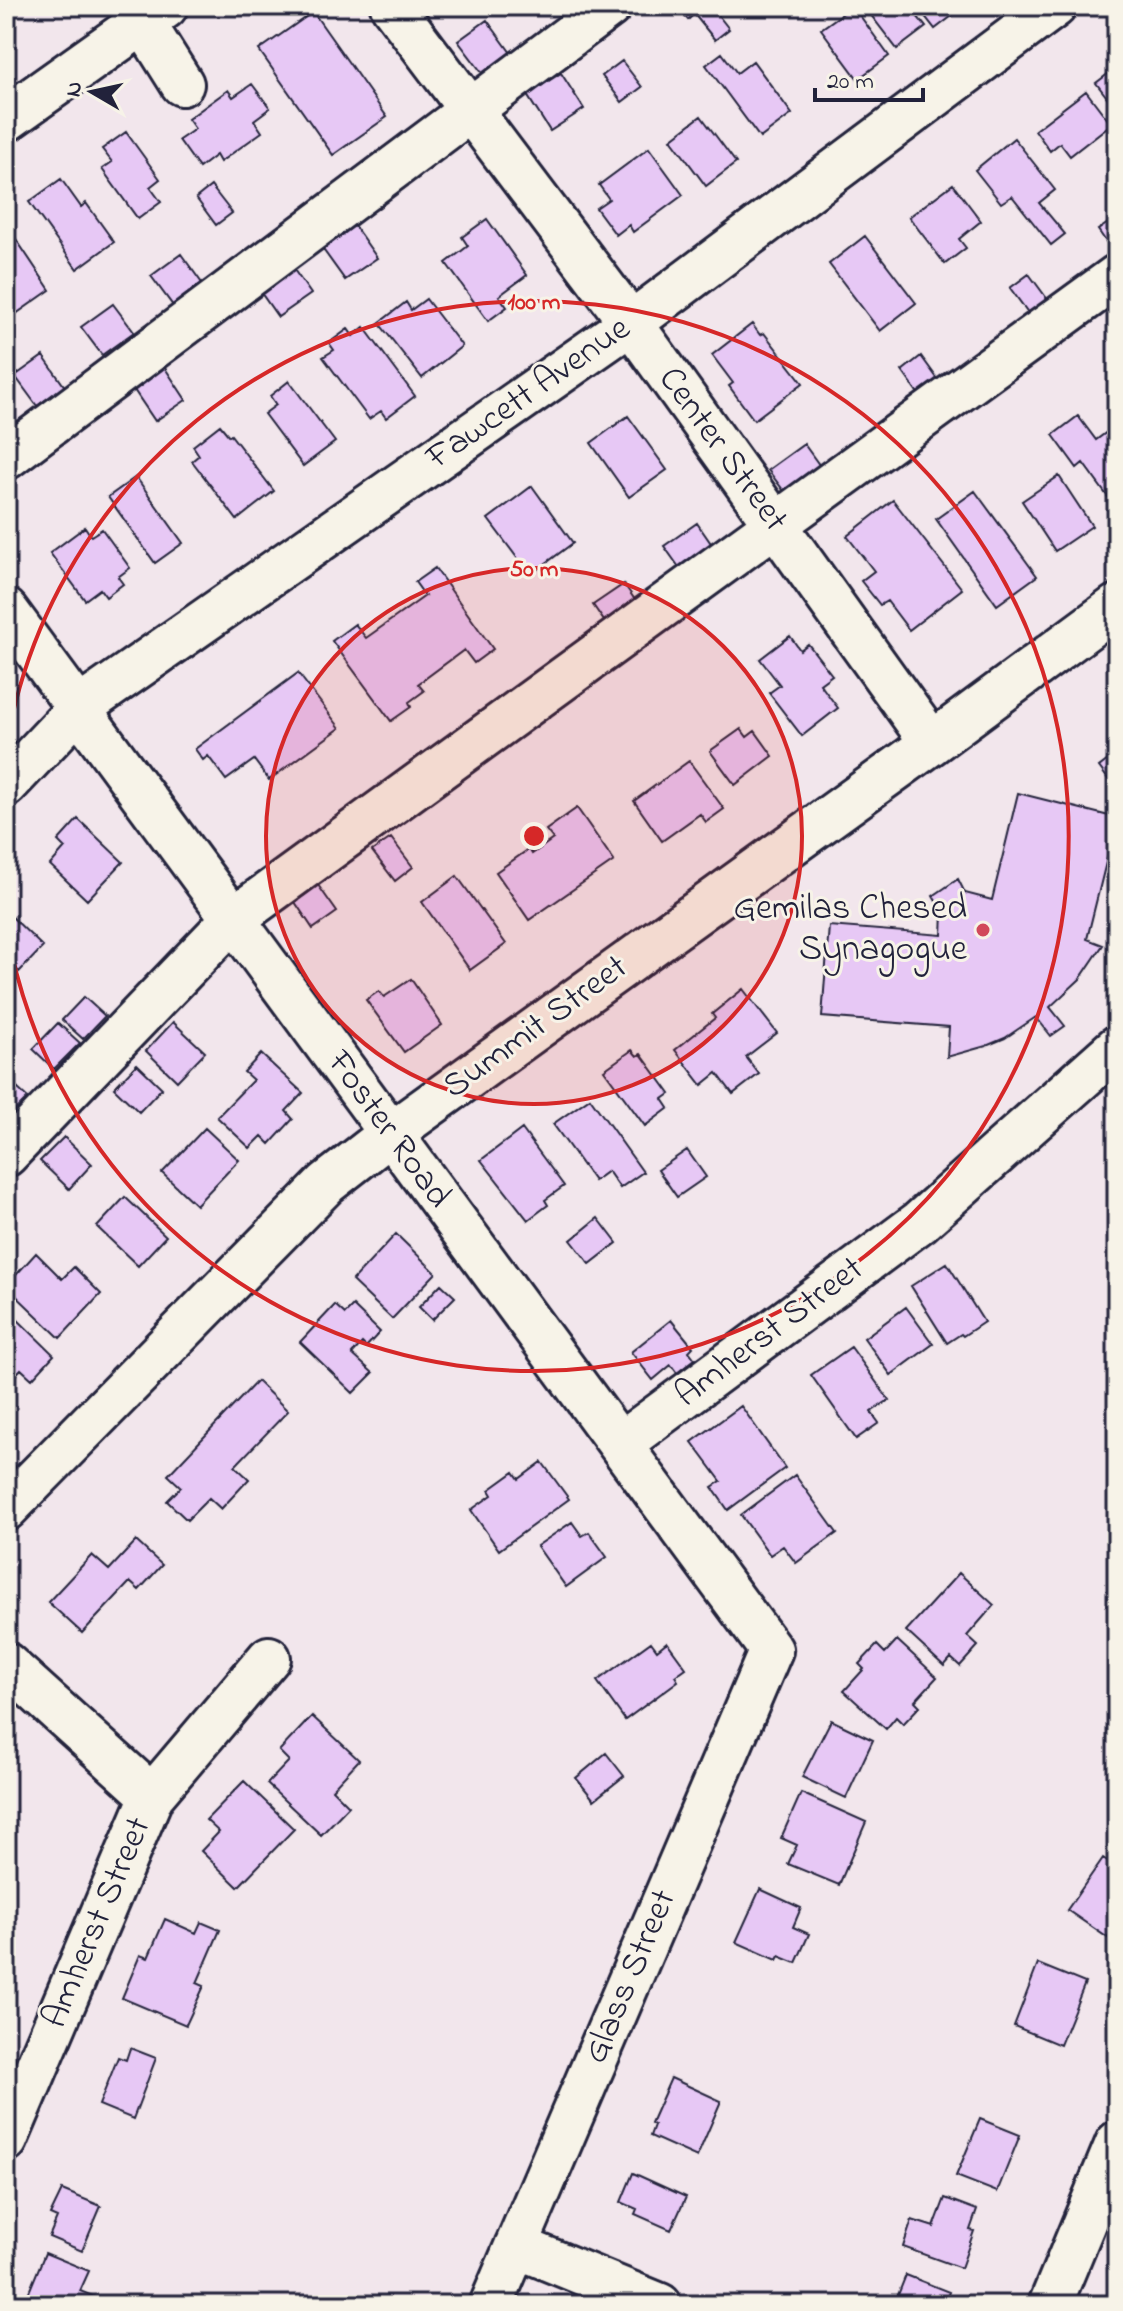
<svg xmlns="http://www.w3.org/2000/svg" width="1123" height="2311" font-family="'Indie Flower',sans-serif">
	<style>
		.building { fill: #e7c8f5; stroke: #22223b; stroke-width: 2 }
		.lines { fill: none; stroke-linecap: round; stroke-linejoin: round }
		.minor-casing { stroke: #22223b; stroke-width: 48 }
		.major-casing { stroke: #22223b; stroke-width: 50 }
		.minor { stroke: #f7f3e8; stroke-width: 42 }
		.major { stroke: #f7f3e8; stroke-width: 44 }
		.ring { fill: none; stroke: #d62828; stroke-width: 4 }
		.poi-dot { fill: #d1495b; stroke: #f7f3e8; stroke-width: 3 }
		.labels { text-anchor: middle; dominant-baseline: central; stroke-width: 6; stroke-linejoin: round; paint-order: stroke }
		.street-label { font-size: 36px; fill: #22223b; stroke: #f7f3e8 }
		.poi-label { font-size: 36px; fill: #22223b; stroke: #f7f3e8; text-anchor: end }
		.centre { fill: #d62828; stroke: #f7f3e8; stroke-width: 4 }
		.ring-label { font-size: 24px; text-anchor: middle; font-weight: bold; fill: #d62828; stroke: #f7f3e8; stroke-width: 6; stroke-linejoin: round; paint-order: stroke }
	</style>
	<rect width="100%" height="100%" fill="#f2e6ec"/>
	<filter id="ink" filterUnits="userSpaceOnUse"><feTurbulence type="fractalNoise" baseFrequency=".0125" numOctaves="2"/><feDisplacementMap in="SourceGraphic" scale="16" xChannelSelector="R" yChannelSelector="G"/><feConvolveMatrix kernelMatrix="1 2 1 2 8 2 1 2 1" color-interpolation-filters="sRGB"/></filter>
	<g filter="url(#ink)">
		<path class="building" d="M711 6 729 29 715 40 694 14 688 20 677 7Z
			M853 6 889 56 858 79 821 29Z
			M864 6H909L926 27 897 49Z
			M917 6H965L935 29Z
			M313 12 387 117 333 155 259 50Z
			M487 20 511 53 483 74 458 41Z
			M722 53 737 73 753 61 792 114 760 138 706 65Z
			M622 61 642 87 622 102 602 76Z
			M1117 67V110L1096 83Z
			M561 73 584 109 550 131 527 95Z
			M252 84 270 108 254 120 262 132 220 162 216 155 199 168 179 140 195 129 188 119 228 90 233 97Z
			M1086 91 1111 124 1070 156 1060 143 1050 151 1035 130Z
			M701 116 736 163 706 186 671 139Z
			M126 132 160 179 150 187 161 202 138 219 102 169 112 162 102 149Z
			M1014 138 1055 190 1039 203 1065 234 1051 245 1012 196 1001 203 975 170Z
			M649 148 683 195 633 232 629 225 616 235 596 208 609 199 599 185Z
			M61 179 81 207 86 203 114 242 77 269 29 202Z
			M953 184 981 221 959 239 966 248 945 264 909 217Z
			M211 186 232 213 216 225 196 198Z
			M1117 217V255L1116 256 1098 230Z
			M487 219 527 275 499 296 507 307 488 321 446 263 468 246 462 237Z
			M351 221 377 258 345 280 319 244Z
			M6 224 50 290 13 316 6 306Z
			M865 236 916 303 880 331 829 264Z
			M181 254 204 286 174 307 151 276Z
			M292 267 311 294 278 317 259 290Z
			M1029 274 1051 304 1032 318 1010 288Z
			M426 299 462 346 422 378 379 323 406 302 411 310Z
			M113 304 134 332 102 355 81 327Z
			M752 324 760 335 764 333 803 383 754 420 729 386 733 383 712 355Z
			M364 327 415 396 386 418 381 411 369 419 323 357 334 350 329 343 348 329 353 336Z
			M43 356 65 387 37 406 15 376Z
			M921 356 942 385 922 399 902 371Z
			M163 365 186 400 155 421 132 387Z
			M289 381 335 442 303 466 264 414 276 405 270 396Z
			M628 416 667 470 629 497 591 443Z
			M1078 416 1096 440 1111 429 1117 437 1116 508 1083 463 1077 468 1053 435Z
			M220 425 229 436 231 435 274 491 237 520 192 461 199 455 193 446Z
			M804 444 825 473 790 499 768 470Z
			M1059 476 1092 526 1055 551 1022 501Z
			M136 477 183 543 155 563 108 497Z
			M532 486 573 543 530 575 488 519Z
			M975 491 1037 576 997 605 936 519Z
			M893 500 962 589 909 630 887 601 880 605 861 581 874 571 847 536Z
			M697 523 719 555 686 577 664 546Z
			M85 527 91 536 102 529 130 568 118 577 123 584 106 597 100 589 85 600 50 553Z
			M435 568 493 649 474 663 464 650 418 684 424 691 409 702 411 707 391 721 332 641 355 624 366 638 425 596 415 582Z
			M624 584 642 610 611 631 593 605Z
			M790 636 800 650 808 644 832 675 820 684 838 708 802 736 769 693 780 685 760 659Z
			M298 673 340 728 269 780 254 760 226 780 208 756 203 760 195 749Z
			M741 729 747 737 755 731 773 756 735 785 710 751Z
			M1117 753V791L1099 767Z
			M689 761 724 809 706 822 700 814 662 841 634 801Z
			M1018 793 1117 818 1087 939 1103 945 1080 979 1050 1007 1065 1026 1051 1036 1036 1017 1005 1038 986 1046 947 1057 949 1027 822 1017 829 926 942 935 943 913 933 896 958 879 965 893 992 900Z
			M577 808 614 861 529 920 496 872 529 849 532 854 553 839 546 830Z
			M78 819 123 862 87 900 50 865 65 848 58 841Z
			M391 838 413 867 395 881 372 851Z
			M457 876 506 944 470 970 422 902Z
			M318 885 337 912 313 929 295 902Z
			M6 911 43 947 19 972 6 960Z
			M411 979 442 1025 404 1052 366 1000 379 991 384 997Z
			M743 989 777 1033 746 1057 759 1074 733 1094 717 1073 702 1085 675 1050 715 1018 712 1014Z
			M84 997 105 1016 83 1039 62 1020Z
			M173 1022 205 1052 177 1081 146 1051Z
			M58 1023 80 1043 54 1069 33 1049Z
			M632 1050 637 1056 641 1054 670 1094 663 1099 669 1108 645 1126 604 1070Z
			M261 1054 303 1093 286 1111 293 1119 270 1144 262 1136 250 1148 217 1117 253 1080 244 1072Z
			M137 1064 162 1088 139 1112 114 1088Z
			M7 1079 28 1098 6 1120V1080Z
			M590 1098 643 1172 620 1188 608 1171 594 1181 553 1124Z
			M205 1128 239 1160 196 1205 162 1173Z
			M522 1129 564 1186 545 1200 548 1205 528 1220 481 1160Z
			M64 1137 92 1164 69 1189 40 1161Z
			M687 1150 706 1177 677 1197 658 1170Z
			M125 1197 166 1236 138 1266 97 1227Z
			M598 1218 617 1243 590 1264 571 1240Z
			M396 1234 436 1273 392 1319 352 1281Z
			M36 1253 62 1279 74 1267 101 1294 60 1338 6 1286Z
			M947 1263 984 1322 963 1336 961 1334 947 1343 911 1286Z
			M441 1284 455 1297 432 1320 419 1307Z
			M335 1305 345 1314 353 1306 380 1332 366 1347 362 1343 352 1354 373 1373 353 1393 300 1342Z
			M906 1307 933 1344 891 1375 864 1338Z
			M14 1316 54 1355 32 1379 21 1369 6 1385V1324Z
			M671 1320 693 1347 689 1351 695 1359 677 1373 671 1365 653 1380 631 1352Z
			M851 1347 889 1400 871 1412 879 1423 856 1439 811 1375Z
			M257 1381 288 1411 235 1466 249 1479 221 1509 209 1498 187 1520 167 1501 181 1487 168 1475Z
			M741 1406 785 1468 728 1510 712 1487 721 1481 692 1442Z
			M542 1462 569 1499 499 1550 471 1510 492 1495 489 1490 514 1472 519 1479Z
			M795 1475 837 1533 796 1563 783 1546 770 1555 741 1515Z
			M572 1522 582 1536 589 1532 607 1557 566 1587 537 1546Z
			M136 1541 162 1565 139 1590 130 1582 82 1633 48 1602 92 1555 109 1570Z
			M959 1573 994 1605 967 1636 978 1646 960 1666 951 1658 944 1666 906 1631Z
			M897 1640 937 1677 915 1701 920 1706 903 1724 896 1717 886 1729 844 1691 864 1669 859 1664 877 1645 885 1653Z
			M651 1642 657 1650 667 1642 686 1668 675 1676 678 1681 625 1720 597 1681Z
			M312 1716 359 1760 332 1789 349 1806 321 1835 267 1784 289 1761 279 1751Z
			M831 1720 873 1740 846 1798 802 1777Z
			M606 1753 624 1776 594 1800 576 1778Z
			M244 1781 294 1829 238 1887 201 1851 219 1832 206 1820Z
			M801 1793 866 1822 839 1885 788 1864 797 1845 781 1838Z
			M1103 1858 1117 1867V1924L1108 1938 1067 1910Z
			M760 1889 801 1908 793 1927 809 1934 796 1963 779 1956 777 1960 736 1942Z
			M165 1919 196 1933 201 1922 220 1930 197 1983 204 1986 186 2025 122 1998 140 1955 148 1958Z
			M1038 1964 1085 1983 1060 2045 1014 2026Z
			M130 2048 156 2058 133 2119 99 2105 118 2057 126 2060Z
			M671 2078 721 2101 697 2157 650 2136 654 2125 651 2123Z
			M980 2119 1020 2135 997 2192 956 2176Z
			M633 2173 686 2197 671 2230 635 2214 637 2209 621 2202Z
			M62 2190 101 2206 82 2251 49 2237 57 2218 50 2215Z
			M945 2198 977 2210 970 2230 974 2231 961 2268 903 2247 912 2220 934 2227Z
			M45 2253 89 2271 80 2291 95 2297 91 2305 24 2304Z
			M906 2275 949 2292 944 2305H894Z"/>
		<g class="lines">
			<defs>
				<path id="minor" d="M392 6 631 323 932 743
					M143 22 182 84
					M6 458 610 6
					M6 610 771 1650 491 2305
					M6 785 78 709 631 323 1055 6
					M6 1155 233 919 1117 276
					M620 1444 920 1222 1117 1047
					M6 1509 327 1183 390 1134 932 743 1117 606
					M6 1664 152 1796
					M6 2140 152 1796 269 1658
					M516 2246 660 2305
					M1050 2305 1117 2143"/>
				<path id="major" d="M6 119 165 6"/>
			</defs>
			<use href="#minor" class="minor-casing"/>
			<use href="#major" class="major-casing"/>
			<use href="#minor" class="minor"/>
			<use href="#major" class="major"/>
		</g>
	</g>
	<circle cx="534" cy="836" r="268" fill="#d62828" fill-opacity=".12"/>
	<g class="ring">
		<circle cx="534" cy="836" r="268"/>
		<path d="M6 748A535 535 0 1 1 6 924"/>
	</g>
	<circle class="poi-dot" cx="983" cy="930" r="8"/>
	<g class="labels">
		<g class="street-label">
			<text transform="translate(529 394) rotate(-35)">Fawcett Avenue</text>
			<text transform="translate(722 450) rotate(54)">Center Street</text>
			<text transform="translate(536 1028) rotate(-36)">Summit Street</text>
			<text transform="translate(388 1130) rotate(54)">Foster Road</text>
			<text transform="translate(770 1333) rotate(-37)">Amherst Street</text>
			<text transform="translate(98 1923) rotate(-67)">Amherst Street</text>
			<text transform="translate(631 1977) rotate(-67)">Glass Street</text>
		</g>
		<g class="poi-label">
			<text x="967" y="909">Gemilas Chesed<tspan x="967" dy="41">Synagogue</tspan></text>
		</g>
	</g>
	<circle cx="534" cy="836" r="12" class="centre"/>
	<g class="ring-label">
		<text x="534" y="309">100 m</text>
		<text x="534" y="576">50 m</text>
	</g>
	<rect width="1123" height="2311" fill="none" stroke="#f7f3e8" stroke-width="32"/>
	<rect x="16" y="16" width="1091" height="2279" fill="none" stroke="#22223b" stroke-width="3" filter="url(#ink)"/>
	<g transform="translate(92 92) rotate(279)" stroke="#f7f3e8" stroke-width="6" paint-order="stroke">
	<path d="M0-6L14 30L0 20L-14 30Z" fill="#22223b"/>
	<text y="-12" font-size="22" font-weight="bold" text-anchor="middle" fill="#22223b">N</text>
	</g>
	<path d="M815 88v12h108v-12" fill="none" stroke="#22223b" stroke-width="4"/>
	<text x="827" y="88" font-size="24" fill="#22223b" stroke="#f7f3e8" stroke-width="6" paint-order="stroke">20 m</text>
</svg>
